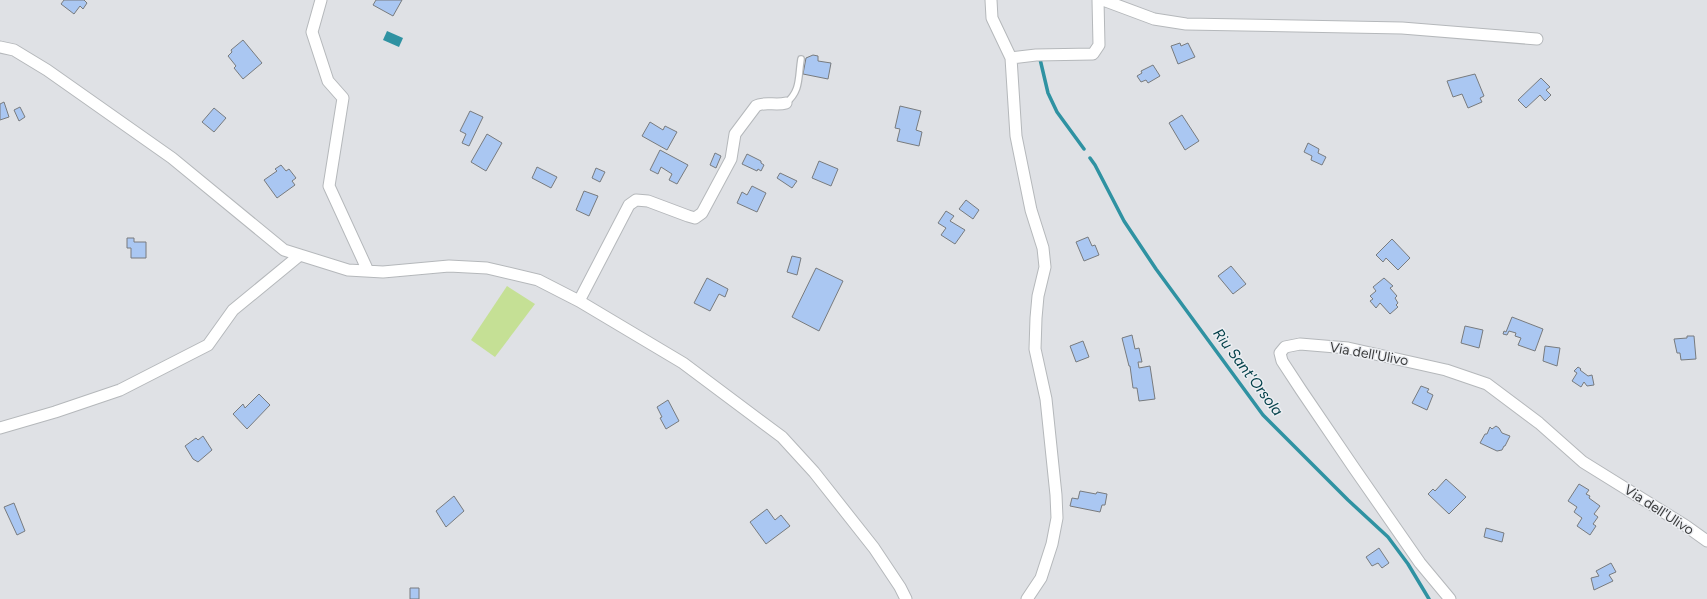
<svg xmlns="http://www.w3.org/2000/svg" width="1707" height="599" font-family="Figtree,sans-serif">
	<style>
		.green { fill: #c5e095 }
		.water { fill: #2f92a2 }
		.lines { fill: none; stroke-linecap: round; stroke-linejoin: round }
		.stream { stroke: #2f92a2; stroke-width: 3.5 }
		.building { fill: #aac7f2; stroke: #787b7e }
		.lane-casing { stroke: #b5b8bb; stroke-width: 8 }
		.street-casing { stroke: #b5b8bb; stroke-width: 13 }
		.lane { stroke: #fff; stroke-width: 5.5 }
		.street { stroke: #fff; stroke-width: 11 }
		.labels { text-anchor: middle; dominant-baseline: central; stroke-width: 3; stroke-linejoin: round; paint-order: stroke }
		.street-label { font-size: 14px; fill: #3b3c3d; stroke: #eceef2 }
		.water-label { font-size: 15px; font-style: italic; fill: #003e47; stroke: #eceef2 }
	</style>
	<rect width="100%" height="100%" fill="#dfe1e5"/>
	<path class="green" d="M507 286 535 304 495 357 471 340Z"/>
	<path class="water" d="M387 31 403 38 399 47 383 40Z"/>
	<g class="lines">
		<path class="stream" d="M1040 59 1048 93 1057 112 1084 149
			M1090 158 1095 165 1124 221 1156 269 1263 415 1348 500 1388 537 1408 564 1429 599"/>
	</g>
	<path class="building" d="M64 0H84L87 3 83 9 80 6 74 14 61 4Z
		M376 0H402L393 16 373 5Z
		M243 40 262 63 243 79 234 68 236 66 228 56 232 52 231 50Z
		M1180 43 1181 46 1188 43 1195 57 1178 64 1171 46Z
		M813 55 818 56V61L831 63 828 79 803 74 806 58Z
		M1153 65 1160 76 1148 83 1146 80 1141 82 1137 76 1142 73 1141 71Z
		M1475 74 1484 96 1480 98 1482 102 1468 108 1462 94 1453 97 1447 81Z
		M1541 78 1550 87 1546 90 1551 95 1545 101 1540 95 1526 108 1518 100Z
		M4 102 9 117 0 120V104Z
		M900 106 921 111 916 130 922 132 919 146 897 141 900 129 895 128Z
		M20 107 25 117 19 121 14 110Z
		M214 108 226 118 214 132 202 122Z
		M470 111 483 117 469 146 462 143 466 134 460 131Z
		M1182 115 1199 141 1185 150 1169 123Z
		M650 122 663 130 665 126 677 132 667 150 642 136Z
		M487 134 502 143 486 171 471 162Z
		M1308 143 1319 149 1318 153 1326 157 1322 165 1311 160 1312 156 1304 152Z
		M660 150 688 165 677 184 669 180 672 174 661 167 658 174 650 170Z
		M715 153 721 156 716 168 710 165Z
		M747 154 761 161V163L764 165 761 171 758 169 757 171 742 164Z
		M819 161 838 169 831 186 812 178Z
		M281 165 286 171 289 169 296 178 292 181 295 185 277 198 264 180 277 171 275 169Z
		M537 167 557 177 551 188 532 178Z
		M596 168 605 172 600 182 592 178Z
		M780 173 797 181 792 188 777 178Z
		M752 186 766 193 757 212 737 203 742 192 747 195Z
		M584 191 598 196 589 216 576 210Z
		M966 200 979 210 973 219 959 209Z
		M946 211 954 216 950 221 965 230 955 244 941 235 946 228 938 223Z
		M1088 237 1092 246 1095 245 1099 255 1084 261 1076 242Z
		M127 238H134V242H146V258H131V248H127Z
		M1392 239 1410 258 1398 270 1386 258 1383 262 1376 255Z
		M792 256 801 258 797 275 787 272Z
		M1231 266 1246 284 1233 294 1218 276Z
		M816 268 843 281 819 331 792 317Z
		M707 278 728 289 725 297 719 294 710 311 694 303Z
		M1384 278 1393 286 1390 288 1397 296 1395 298 1398 303 1396 305 1398 307 1390 314 1380 303 1376 308 1370 301 1373 299 1370 296 1376 291 1373 287Z
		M1512 317 1543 329 1535 351 1518 345 1521 338 1515 336 1516 333 1509 331 1507 335 1503 334 1504 331 1506 332Z
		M1465 326 1483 330 1479 348 1461 343Z
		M1132 335 1135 349 1139 348 1142 362H1138L1139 368 1150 366 1155 399 1139 401 1137 388H1133L1130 366H1129L1122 338Z
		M1687 336H1694L1696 359 1681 360 1680 353H1677L1674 339 1687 338Z
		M1083 341 1089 357 1076 362 1070 346Z
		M1545 346 1560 348 1557 366 1543 361Z
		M1578 367 1581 369 1580 370 1588 376 1592 375 1594 385 1587 386 1584 382 1581 387 1572 381 1577 373 1574 371Z
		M1421 386 1429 389 1427 392 1433 395 1427 410 1412 403Z
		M259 394 270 405 247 429 233 414 243 404 245 408Z
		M668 400 679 421 666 429 660 418 662 417 657 407Z
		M1496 426 1499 428 1502 433 1510 436 1505 446H1504L1502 450 1497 451 1480 443 1485 434H1487L1490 427 1492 429Z
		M203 436 212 450 198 462 193 459 185 446 196 438 198 440Z
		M1446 479 1466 497 1449 514 1428 494 1433 489 1435 491Z
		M1579 484 1589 490 1586 494 1590 496 1589 498 1600 506 1594 514 1598 517 1593 524 1596 526 1590 535 1577 526 1582 518 1574 512 1577 507 1568 501Z
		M1080 491 1096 494 1097 492 1107 494 1105 505H1102L1100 512 1070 506 1072 498 1078 499Z
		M454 496 464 511 446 527 436 511Z
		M14 503 25 531 17 535 4 507Z
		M767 509 775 520 781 515 790 526 766 544 750 522Z
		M1486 528 1504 533 1502 542 1484 537Z
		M1379 548 1389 563 1382 568 1378 563 1372 566 1366 557Z
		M1611 563 1616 572 1609 575 1613 581 1594 590 1591 578 1599 576 1596 571Z
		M410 588H419V599H410Z"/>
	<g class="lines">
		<defs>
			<path id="lane" d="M786 103C801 91 798 77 801 59"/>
			<path id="street" d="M321 0 312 32 328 81 343 98 329 186 368 271
				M991 0 992 18 1011 58 1016 136 1031 210 1043 248 1045 267 1038 296 1036 318 1035 349 1046 399 1056 495 1057 518 1052 544 1041 578 1027 599
				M1103 0 1154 19 1186 24 1402 28 1537 39
				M0 47 14 50 47 70 172 158 284 250 348 270 383 272 449 266 487 268 538 280 579 301 683 363 782 437 814 472 874 548 900 587 906 599
				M1011 58 1036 55 1093 54 1099 45 1098 0
				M579 301 629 205 636 200 648 201 688 216 695 218 702 213 731 159 735 134 756 106C764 101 776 106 786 103
				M0 428 55 412 120 390 208 345 233 310 300 255
				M1450 599 1420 563 1354 468 1301 390 1282 361 1280 353 1285 347 1300 344 1348 348 1446 370 1487 384 1539 423 1583 462 1686 526 1707 541"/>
		</defs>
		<use href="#lane" class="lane-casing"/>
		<use href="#street" class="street-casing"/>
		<use href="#lane" class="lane"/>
		<use href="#street" class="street"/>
	</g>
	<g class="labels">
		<g class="street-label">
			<text transform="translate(1369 354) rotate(10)">Via dell'Ulivo</text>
			<text transform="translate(1659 510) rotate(33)">Via dell'Ulivo</text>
		</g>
		<g class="water-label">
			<text transform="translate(1248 372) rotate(53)">Riu Sant'Orsola</text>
		</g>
	</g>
</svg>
